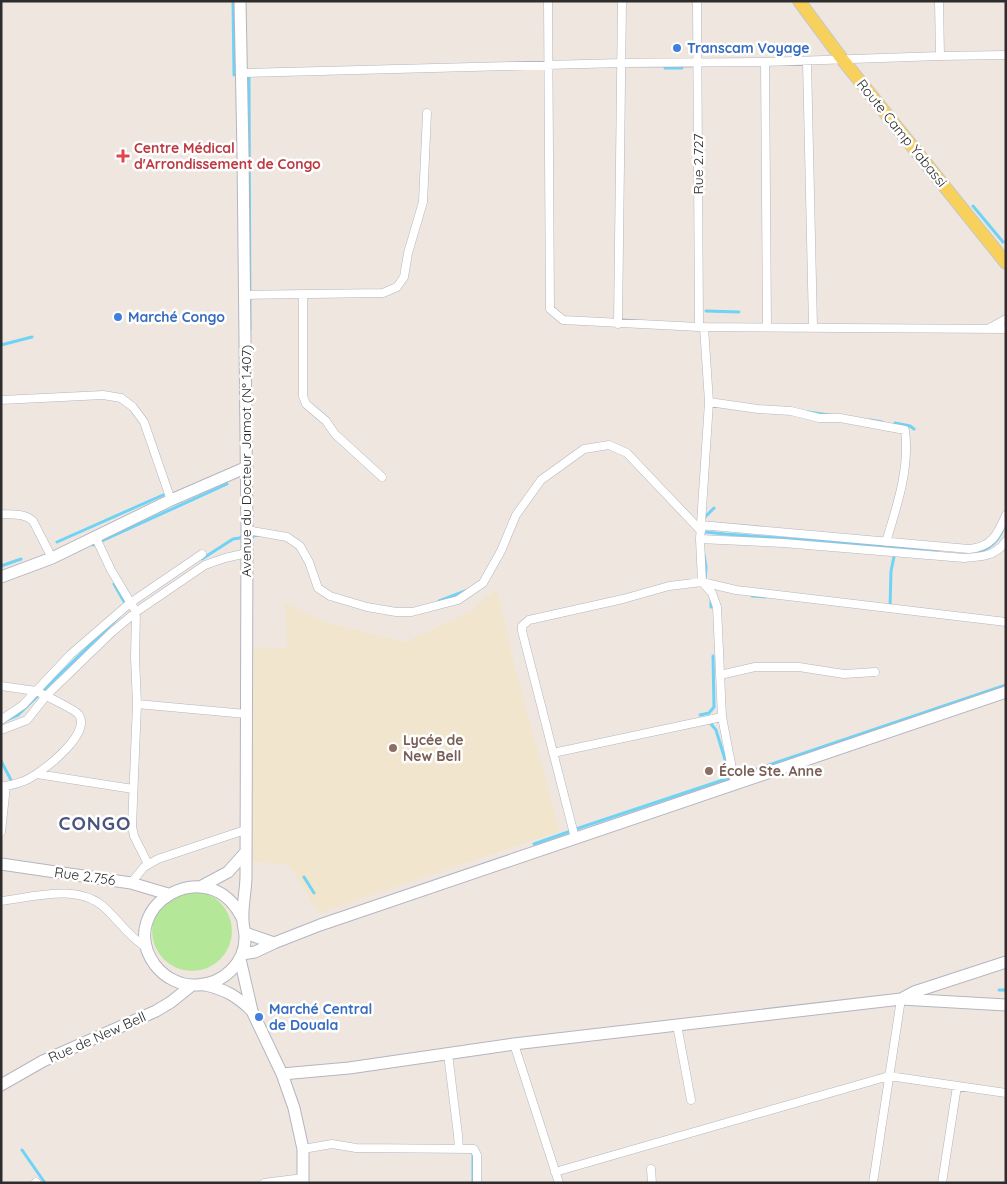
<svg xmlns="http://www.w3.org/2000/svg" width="1007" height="1184" font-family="Quicksand,sans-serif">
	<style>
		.education { fill: #f1e5ce }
		.green { fill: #b5e799 }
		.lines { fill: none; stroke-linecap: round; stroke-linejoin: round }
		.stream { stroke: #6ed3f5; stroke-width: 3 }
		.street-casing { stroke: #b3b5c1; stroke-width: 9 }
		.secondary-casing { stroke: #b3b5c1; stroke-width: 13 }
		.primary-casing { stroke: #c8c8c8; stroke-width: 14 }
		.street { stroke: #fff; stroke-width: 8 }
		.secondary { stroke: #fff; stroke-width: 11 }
		.primary { stroke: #f7d15b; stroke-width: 12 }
		.shop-dot { fill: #3f7fe0; stroke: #fff; stroke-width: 2 }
		.health-dot { fill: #e0444e; stroke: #fff; stroke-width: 2 }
		.education-dot { fill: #8d6e63; stroke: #fff; stroke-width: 2 }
		.labels { text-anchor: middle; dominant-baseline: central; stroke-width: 5; stroke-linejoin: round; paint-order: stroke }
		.shop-label { font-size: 14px; font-weight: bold; fill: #366cbe; stroke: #fff; text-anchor: start }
		.street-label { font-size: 14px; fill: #2d2d2d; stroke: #fff }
		.health-label { font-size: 14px; font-weight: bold; fill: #be3a42; stroke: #fff; text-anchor: start }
		.education-label { font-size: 14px; font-weight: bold; fill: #785e54; stroke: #fff; text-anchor: start }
		.district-label { font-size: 19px; font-weight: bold; letter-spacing: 1px; fill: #4a5480; stroke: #fff }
	</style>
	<rect width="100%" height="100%" fill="#efe7df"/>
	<path class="education" d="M497 588 514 665 560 831 319 913 289 865 247 861 249 649 287 648 285 603 329 623 405 642 470 612Z"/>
	<path class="green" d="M152 931a40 40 0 1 1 80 0a40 40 0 1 1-80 0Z"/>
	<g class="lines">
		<path class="stream" d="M233 1 234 75
			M665 68H682
			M249 77 250 329
			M973 206 1003 242
			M706 311 739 312
			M1 345 32 337
			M808 412 829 415
			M870 420 882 422
			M895 423 910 426 914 429
			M704 518 714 508
			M701 529 705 532 725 534 939 550
			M57 542 163 495
			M93 545 227 484
			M967 552C984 553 997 545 1003 529
			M704 555 706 567 705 581
			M202 559 233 539 259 535
			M1 566 21 559
			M114 584 126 605
			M752 596 766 597
			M711 600V607
			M439 601 468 590
			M890 608 891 571 895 552
			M700 715 709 713 714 707 713 656
			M4 721 18 715 119 617
			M711 724 716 730 730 776
			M1 761 11 780
			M745 773 1006 685
			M576 829 729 778
			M534 844 571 831
			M304 877 314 893
			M999 990H1006
			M22 1150 45 1183
			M473 1151V1183"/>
		<defs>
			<path id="street" d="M548 1 550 309 563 320 699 327 1006 329
				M697 1 699 327
				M939 1 940 56
				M807 61 813 327
				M765 62 767 327
				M242 73 622 63 765 62 940 56 1006 55
				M245 295 383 293 397 287 404 277 408 253 423 202 427 113
				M303 295V396L306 404 326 421 335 434 382 477
				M618 324 622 1
				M704 327 709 402 700 539 702 582 712 593 717 607 722 717 735 784
				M988 329 1006 319
				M1 400 103 395 121 398 133 407 144 422 171 500
				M709 402 758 409 791 411 819 418H840L905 430C910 468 897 506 886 542
				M1 514C13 515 24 513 33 521L52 558
				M701 525 969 549C992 547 997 535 1006 515
				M247 530 287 537 300 546 309 562 318 588 330 596 367 607 396 612H412L458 600 483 583 501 551 516 515 541 480 584 449 609 445 627 453 701 531
				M95 536 111 570 136 612 135 657 137 704 132 826 134 836 148 864
				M700 539 783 543 964 558C981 557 996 556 1006 541
				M720 675 755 667H799L844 674 875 672
				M1 686 36 691 71 654 130 603 202 554
				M137 704 246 714
				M1 720 23 705 36 691C44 695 75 709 79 715 92 735 39 775 24 781 16 784 9 786 1 786
				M1 730 27 720 46 696 111 633 136 612 205 565 225 558 247 553
				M553 753 722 717
				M37 774 133 789
				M1 832 6 786
				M575 838 522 631V626L529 620 623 599 669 586 702 582 736 590 1006 622
				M131 883 144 867 158 859 245 830
				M1 901C34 897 78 883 105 908 120 922 129 937 147 948
				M677 1025 691 1100
				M514 1044 559 1183
				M448 1054 458 1135 459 1149
				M303 1149 332 1144 356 1148 474 1149 477 1155V1183
				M651 1169 652 1183
				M555 1172 889 1076 1006 1093
				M36 1182 37 1183
				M264 1183 303 1178
				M873 1183 901 999
				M942 1183 957 1086"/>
			<path id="secondary" d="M240 1 243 154 247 530 246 876C246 890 242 906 243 921 243 926 245 931 245 936 246 963 223 984 197 985 181 986 165 978 155 965 113 907 210 848 243 920
				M1 577 52 558 171 500 247 467
				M1 864 131 883 168 894
				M200 887 228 872 245 853
				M245 933 274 943
				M242 954 255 952 274 943 320 925 1006 692
				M240 959 252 1011 282 1074 294 1108 303 1149V1183
				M205 985C224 989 237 996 251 1010
				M901 999 1006 1005
				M282 1074 349 1068 514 1044 901 999 914 992 1006 962
				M1 1085 43 1061 156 1011 171 1002 191 986"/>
			<path id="primary" d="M799 1 842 59 1006 263"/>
		</defs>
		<use href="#street" class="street-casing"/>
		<use href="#secondary" class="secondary-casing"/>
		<use href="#primary" class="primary-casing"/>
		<use href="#street" class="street"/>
		<use href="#secondary" class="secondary"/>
		<use href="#primary" class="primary"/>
	</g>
	<g class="shop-dot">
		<circle cx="677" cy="48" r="5"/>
		<circle cx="118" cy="317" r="5"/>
		<circle cx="259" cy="1017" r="5"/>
	</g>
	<path class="health-dot" d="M120.5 148.5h5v5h5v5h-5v5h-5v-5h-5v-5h5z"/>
	<g class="education-dot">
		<circle cx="393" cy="748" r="5"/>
		<circle cx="709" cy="771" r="5"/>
	</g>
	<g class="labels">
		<g class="shop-label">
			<text x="687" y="48">Transcam Voyage</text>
			<text x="128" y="317">Marché Congo</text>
			<text x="269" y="1009">Marché Central<tspan x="269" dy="16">de Douala</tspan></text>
		</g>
		<g class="street-label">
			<text transform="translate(902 133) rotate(51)">Route Camp Yabassi</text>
			<text transform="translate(698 164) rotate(-90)">Rue 2.727</text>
			<text transform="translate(246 461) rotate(-90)">Avenue du Docteur Jamot (N° 1.407)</text>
			<text transform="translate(85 876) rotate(8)">Rue 2.756</text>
			<text transform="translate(97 1037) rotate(-24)">Rue de New Bell</text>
		</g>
		<g class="health-label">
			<text x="134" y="148">Centre Médical<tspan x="134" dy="16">d'Arrondissement de Congo</tspan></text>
		</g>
		<g class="education-label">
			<text x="403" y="740">Lycée de<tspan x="403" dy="16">New Bell</tspan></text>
			<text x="719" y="771">École Ste. Anne</text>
		</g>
		<g class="district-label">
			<text x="95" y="823">CONGO</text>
		</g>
	</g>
	<rect width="1007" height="1184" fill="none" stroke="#2d2d2d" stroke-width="5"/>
</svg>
